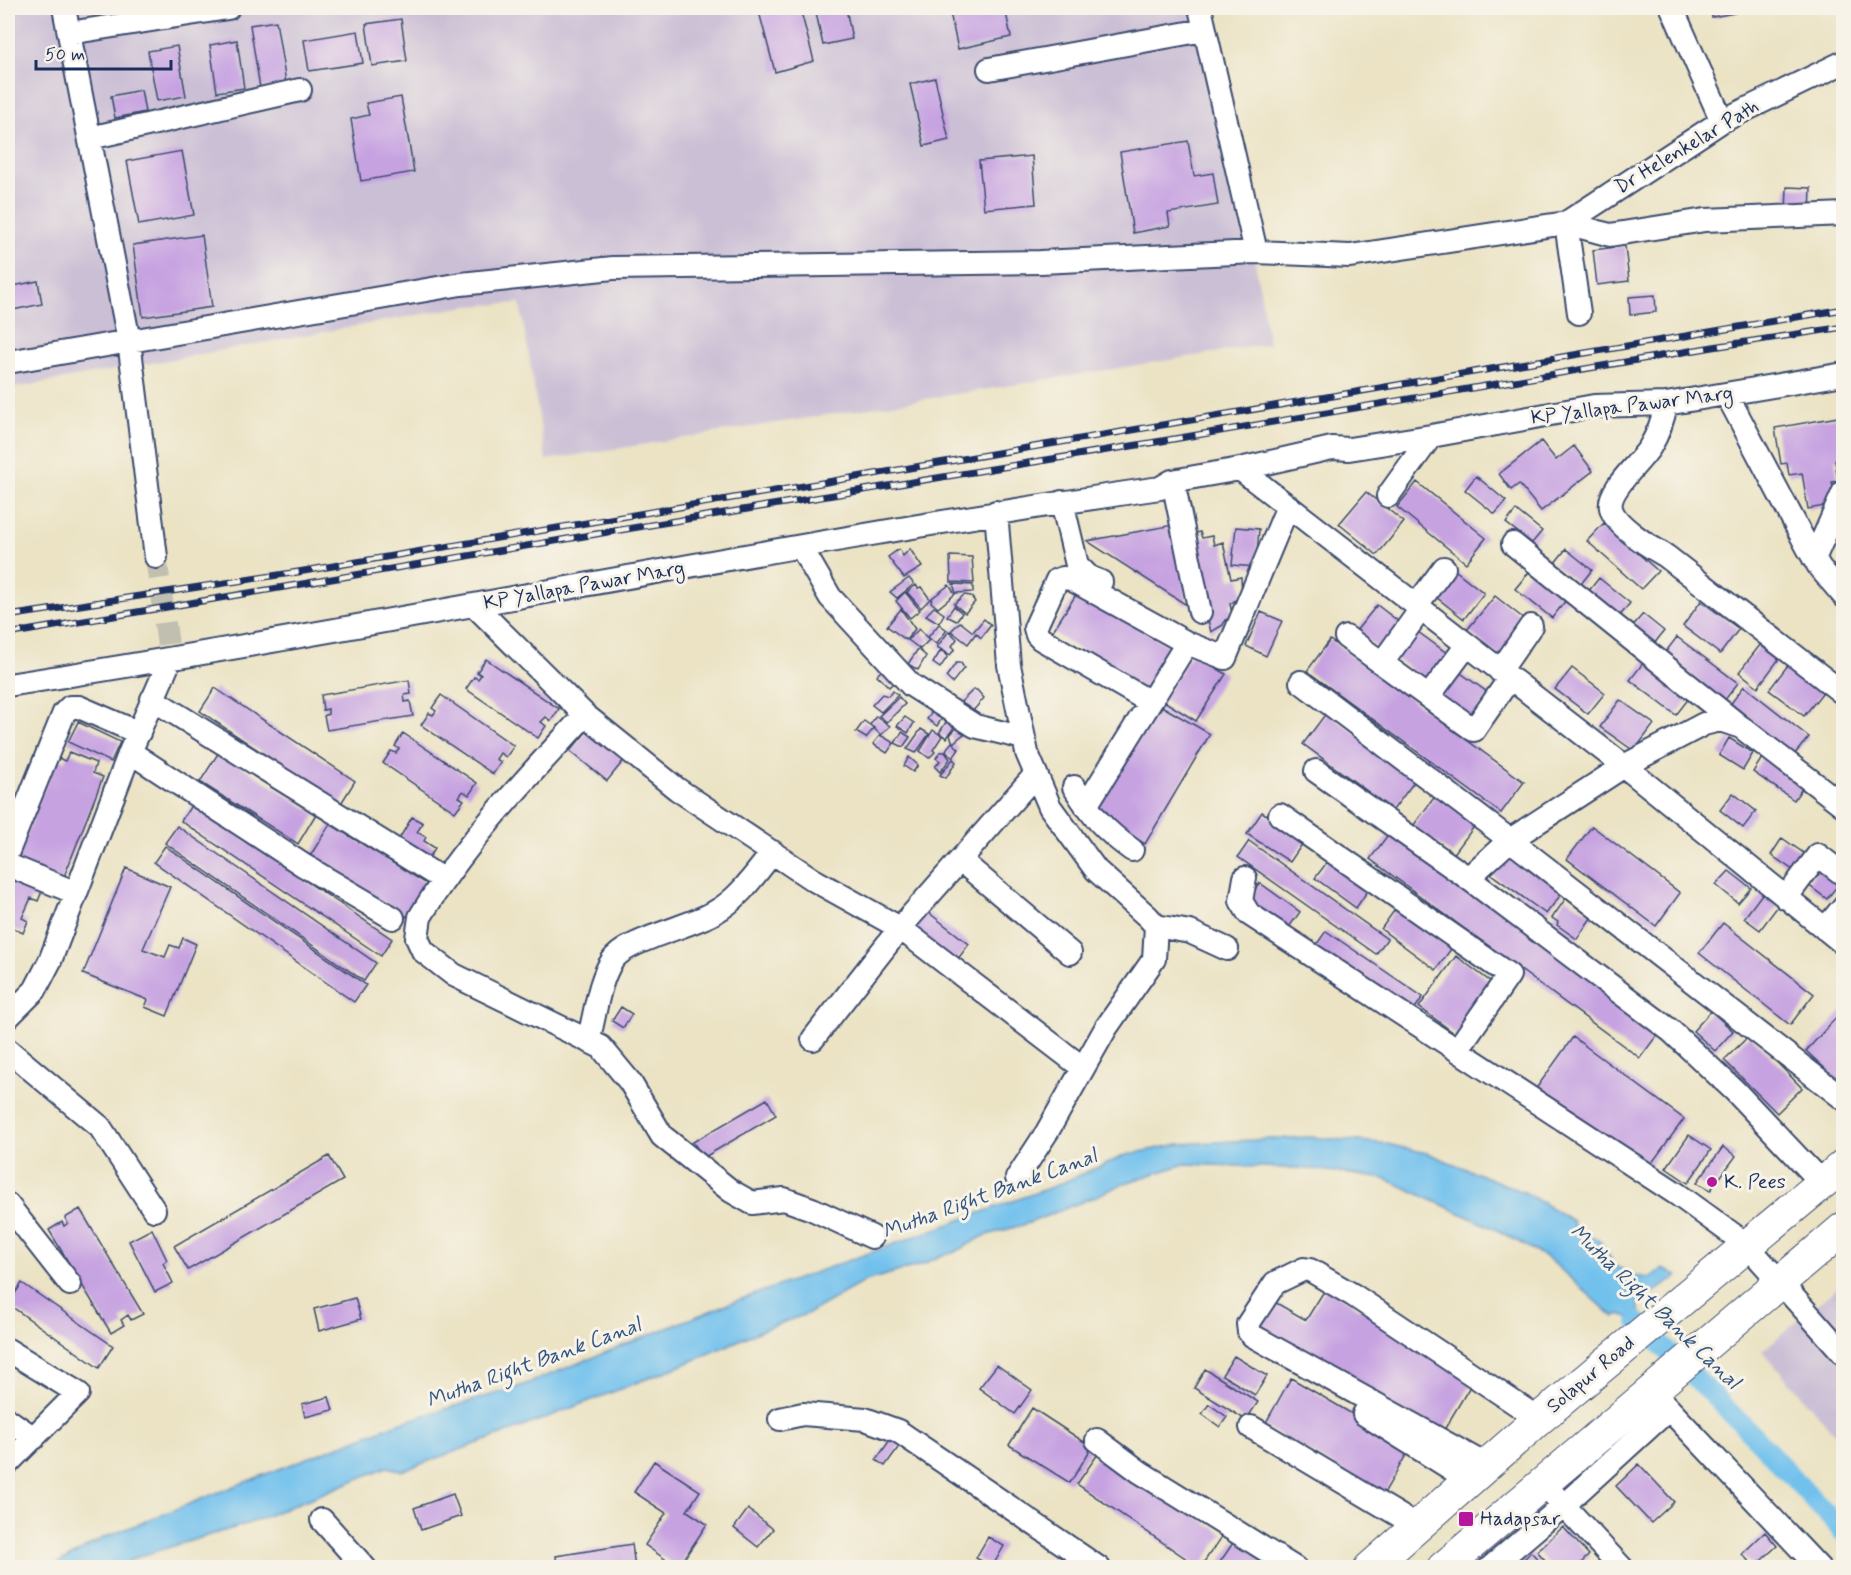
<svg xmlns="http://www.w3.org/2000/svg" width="1851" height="1575" font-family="Mynerve,sans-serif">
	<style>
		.industrial { fill: #cbbfd5 }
		.water { fill: #72c1ed; stroke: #4678a6; stroke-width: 1.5 }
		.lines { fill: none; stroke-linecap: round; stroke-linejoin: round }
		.canal { stroke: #72c1ed; stroke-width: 20 }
		.building { fill: #c6a2e1 }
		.minor-tunnel { stroke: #c1bfb0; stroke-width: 22; stroke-dasharray: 22 11; stroke-linecap: butt }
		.minor-casing { stroke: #3a4a6d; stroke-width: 26 }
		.highway-casing { stroke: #3a4a6d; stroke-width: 34 }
		.minor { stroke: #fff; stroke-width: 22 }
		.highway { stroke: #fff; stroke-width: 32 }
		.rail-casing { stroke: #1b2f5e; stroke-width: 7 }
		.rail { stroke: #f7f3e8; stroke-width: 4.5; stroke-dasharray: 14; stroke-linecap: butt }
		.poi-dot { fill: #b5179e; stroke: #f7f3e8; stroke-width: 2 }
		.labels { text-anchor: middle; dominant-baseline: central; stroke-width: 6; stroke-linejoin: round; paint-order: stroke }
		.street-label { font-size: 20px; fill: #1b2f5e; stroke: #f7f3e8 }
		.poi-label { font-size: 20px; fill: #1b2f5e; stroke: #f7f3e8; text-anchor: start }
		.water-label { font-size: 21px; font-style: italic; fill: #315482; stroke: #f7f3e8 }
	</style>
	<rect width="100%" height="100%" fill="#f7f3e8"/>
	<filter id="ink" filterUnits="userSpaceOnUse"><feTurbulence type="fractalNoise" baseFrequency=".0167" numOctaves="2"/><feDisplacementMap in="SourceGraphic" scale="12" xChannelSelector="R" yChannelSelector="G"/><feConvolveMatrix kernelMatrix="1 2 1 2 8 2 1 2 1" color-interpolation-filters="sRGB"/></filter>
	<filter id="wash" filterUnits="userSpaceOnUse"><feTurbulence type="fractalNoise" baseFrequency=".008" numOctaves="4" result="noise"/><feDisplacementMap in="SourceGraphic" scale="24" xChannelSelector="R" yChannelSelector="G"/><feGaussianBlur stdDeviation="1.35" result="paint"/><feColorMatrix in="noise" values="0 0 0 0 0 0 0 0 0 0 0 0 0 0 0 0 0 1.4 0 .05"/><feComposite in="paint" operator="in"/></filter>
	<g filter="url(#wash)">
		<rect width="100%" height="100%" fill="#ebe3c4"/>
		<path class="industrial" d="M8 8H1212L1269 344 546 460 520 303 467 306 8 389Z
			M1843 1283V1443L1762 1351Z"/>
		<path class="water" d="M1310 1137 1382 1143 1427 1153 1526 1193 1573 1221C1578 1240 1581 1230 1594 1237 1603 1242 1610 1255 1613 1265L1636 1276 1649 1278 1663 1269 1678 1276 1638 1303 1640 1314 1636 1319 1619 1314 1614 1317 1549 1259 1499 1231 1386 1179 1313 1169 1185 1164 1125 1183 1094 1197 1029 1223 984 1236 953 1253 942 1255 924 1264 865 1281 807 1314 767 1328 690 1362 517 1429 402 1471 387 1467 247 1524 140 1556 117 1567 50 1568 103 1538 214 1494 399 1423 521 1386 725 1305 1057 1185 1126 1155 1179 1144Z"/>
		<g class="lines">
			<path class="canal" d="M1638 1322 1756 1438 1844 1533"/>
		</g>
		<g id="blocks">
			<path class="building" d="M98 8H137L138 9 100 16Z
				M758 8H800L814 61 775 72Z
				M815 8H846L852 39 823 45Z
				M949 8H1005L1011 37 958 49Z
				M1711 8H1734L1735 13 1712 17Z
				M401 19 407 61 372 66 366 24Z
				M276 21 286 83 260 88 250 25Z
				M358 31 363 63 309 71 304 40Z
				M237 40 244 88 217 92 210 45Z
				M177 46 186 96 157 101 148 51Z
				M935 78 949 140 924 146 910 84Z
				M141 90 145 112 115 118 111 96Z
				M401 97 414 172 361 181 351 119 369 115 366 103Z
				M1188 141 1194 176 1213 173 1218 205 1168 213 1170 226 1133 233 1120 152Z
				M182 151 194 215 139 225 127 161Z
				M1032 156 1036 204 984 209 979 161Z
				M1787 187 1811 188 1810 214 1786 213Z
				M202 235 212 307 143 317 133 245Z
				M1625 246 1629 281 1597 285 1593 250Z
				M38 281 42 304 8 311V287Z
				M1655 295 1656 312 1630 315 1629 297Z
				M1844 416V459L1835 460 1838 481 1832 482 1836 504 1808 509 1802 473 1789 475 1787 463 1781 464 1775 428Z
				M1541 441 1556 460 1574 446 1593 471 1541 511 1519 484 1511 490 1499 474Z
				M1476 476 1506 501 1495 514 1465 490Z
				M1417 482 1486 538 1466 563 1397 507Z
				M1366 492 1404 522 1377 555 1339 524Z
				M1516 510 1542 531 1532 543 1506 523Z
				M1604 523 1658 571 1641 589 1587 541Z
				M1173 525 1188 606 1087 541Z
				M1236 527 1259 529 1256 567 1232 565Z
				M1200 532 1202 538 1212 536 1214 545 1223 542 1231 579 1241 577 1242 595 1230 604 1233 618 1225 620 1223 625 1211 632 1187 535Z
				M899 549 903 556 910 549 922 567 904 578 888 557Z
				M1566 549 1592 570 1580 585 1554 564Z
				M950 556 972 557 974 583 951 582Z
				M1534 566 1570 595 1552 618 1515 589Z
				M1451 567 1484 593 1464 619 1431 593Z
				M909 578 914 584 897 598 890 592Z
				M1599 578 1630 603 1619 617 1588 592Z
				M953 584 973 585V592L956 593Z
				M916 585 918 588 921 587 930 599 921 608 907 592Z
				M949 585 955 594 938 608 931 602 932 598Z
				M1079 590 1175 650 1148 693 1052 632Z
				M905 592 920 610 910 618 896 601Z
				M964 595 971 596 975 602 965 613 954 604Z
				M1495 596 1528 622 1500 657 1467 630Z
				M1701 601 1739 629 1720 654 1683 626Z
				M1377 605 1403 625 1382 652 1356 631Z
				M954 606 962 613 956 621 947 616Z
				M934 607 944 614 939 623 926 615Z
				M901 609 915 629 906 640 887 626Z
				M1261 612 1282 621 1266 656 1246 646Z
				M1643 614 1664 631 1654 644 1632 627Z
				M984 619 991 625 981 638 976 633 968 644 951 631 960 622 973 632Z
				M939 624 947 630 936 644 928 637Z
				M919 629 929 640 920 649 908 640Z
				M1414 629 1452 657 1432 685 1394 657Z
				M949 631 957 639 952 646 955 649 950 655 937 647Z
				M1677 637 1738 683 1724 701 1664 654Z
				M1330 640 1524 782 1501 813 1307 671Z
				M1760 645 1779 659 1758 687 1739 672Z
				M918 649 926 656 918 670 908 664Z
				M941 650 948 656 940 668 933 663Z
				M1192 653 1226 674 1196 721 1162 700Z
				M1647 658 1693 693 1676 715 1630 680Z
				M486 659 559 709 551 721 546 717 541 722 546 726 538 738 466 689 474 677 478 679 481 675 477 672Z
				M956 663H961L964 668 952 683 946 677Z
				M888 664 900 676 889 687 877 675Z
				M1788 665 1823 692 1804 716 1769 690Z
				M1572 668 1605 693 1588 714 1555 689Z
				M1455 669 1490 694 1472 718 1437 693Z
				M409 680 411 694 404 695 405 702 410 701 413 716 327 730 324 716 328 714V709L323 710 321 695Z
				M1744 686 1809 737 1793 756 1729 706Z
				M215 688 355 781 340 805 200 711Z
				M973 690H977L984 698 972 712 961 702Z
				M893 691 898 695 881 712 872 705 882 694 888 696Z
				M441 695 514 746 506 757 500 753 496 759 501 762 493 774 421 725 429 713 433 715 436 711 432 708Z
				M899 697 905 704 887 722 879 716Z
				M1620 700 1654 724 1634 751 1600 727Z
				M1158 704 1210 734 1145 844 1093 813Z
				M937 705 946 712 937 726 927 719Z
				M1327 712 1417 778 1393 810 1303 744Z
				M876 716 890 726 881 735 870 725Z
				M905 717 914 723 908 733 897 726Z
				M948 719 956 724 947 738 939 733Z
				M864 721 874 728 866 738 856 732Z
				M78 722 120 742 111 762 68 742Z
				M959 725 965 733 953 743 950 735Z
				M921 729 929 734 916 753 907 749Z
				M933 730 942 736 933 750 935 752 929 758 920 751Z
				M587 731 624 760 607 781 570 751Z
				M902 732 910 737 903 747 895 743Z
				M403 733 477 783 469 795 463 791 459 797 464 800 455 812 383 763 391 751 396 753 399 749 395 746Z
				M880 735 894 743 887 753 873 744Z
				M1729 738 1753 753 1743 770 1719 755Z
				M952 742 959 749 953 758 946 752 947 748Z
				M69 752 96 763 93 773 103 777 62 882 15 864 56 757 65 761Z
				M219 752 316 814 298 844 200 782Z
				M940 752H945L950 759 940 772 935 767 940 761 936 758Z
				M909 757 918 765 913 772 904 766Z
				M1762 758 1803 787 1794 800 1753 772Z
				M953 759 956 762 946 778 940 775Z
				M1733 793 1756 811 1743 828 1720 810Z
				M1436 795 1476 824 1453 855 1413 826Z
				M192 804 392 939 381 956 181 821Z
				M1262 812 1305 840 1290 862 1247 834Z
				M412 817 423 823 417 832 426 837 424 841 435 848 429 858 399 839Z
				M330 824 429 885 409 918 310 856Z
				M177 826 376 963 364 981 165 843Z
				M1592 826 1680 893 1656 926 1567 859Z
				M1393 828 1663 1027 1640 1058 1370 859Z
				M1782 838 1805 854 1793 870 1771 855Z
				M1249 841 1387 939 1376 954 1238 857Z
				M165 846 366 985 354 1002 154 862Z
				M1508 852 1563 892 1546 914 1491 874Z
				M1331 857 1371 886 1356 908 1315 878Z
				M1820 867 1841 881 1827 899 1807 884Z
				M126 868 170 887 143 949 165 957 170 945 179 948 183 938 196 944 167 1016 145 1007 148 1000 83 974Z
				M1729 871 1751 888 1738 903 1716 885Z
				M8 873 43 889 38 901 31 898 22 918 28 921 23 933 8 926Z
				M1260 883 1300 912 1284 934 1244 905Z
				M1762 894 1778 906 1760 930 1744 918Z
				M1566 898 1593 915 1577 939 1557 925 1558 922 1552 918Z
				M1396 908 1451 949 1436 970 1381 929Z
				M924 909 969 944 955 963 909 928Z
				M1723 923 1814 994 1790 1025 1699 953Z
				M1326 931 1423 997 1409 1017 1312 951Z
				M1456 956 1495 985 1458 1036 1419 1007Z
				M621 1007 632 1014 623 1028 612 1021Z
				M1844 1009V1086L1806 1051Z
				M1711 1011 1733 1031 1715 1051 1693 1031Z
				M1750 1035 1802 1088 1777 1113 1724 1060Z
				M1573 1037 1684 1119 1646 1171 1535 1090Z
				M767 1099 776 1115 703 1158 693 1142Z
				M1689 1135 1711 1150 1688 1183 1666 1168Z
				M1723 1147 1736 1156 1710 1191 1697 1182Z
				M329 1156 343 1180 188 1270 174 1246Z
				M80 1209 143 1314 131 1320 128 1315 121 1320 124 1325 111 1333 49 1230 62 1222 64 1226 68 1223 65 1218Z
				M152 1229 167 1260 163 1263 173 1283 155 1292 129 1241Z
				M22 1283 113 1346 99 1368 8 1304Z
				M1326 1288 1475 1378 1441 1435 1258 1325 1273 1301 1306 1320Z
				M355 1298 361 1319 319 1331 314 1309Z
				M1234 1356 1267 1376 1255 1395 1222 1375Z
				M997 1365 1032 1390 1015 1414 979 1388Z
				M1205 1369 1258 1402 1246 1420 1194 1388Z
				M1291 1378 1410 1448 1383 1495 1264 1426Z
				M329 1397 333 1410 305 1417 302 1404Z
				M1209 1404 1227 1417 1220 1427 1202 1414Z
				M1032 1408 1092 1447 1070 1483 1009 1445Z
				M894 1434 903 1441 885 1466 876 1460Z
				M1100 1451 1223 1534 1200 1568 1077 1484Z
				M654 1461 700 1491 687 1511 707 1524 678 1568 645 1545 666 1513 634 1492Z
				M1639 1464 1674 1502 1651 1523 1616 1486Z
				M453 1494 461 1516 421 1530 414 1508Z
				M748 1509 773 1529 758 1547 734 1528Z
				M1563 1527 1589 1555 1576 1568H1552L1537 1551Z
				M1765 1532 1777 1546 1754 1567 1742 1554Z
				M988 1537 1004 1546 992 1567 976 1558Z
				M1235 1540 1278 1568H1216Z
				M632 1544 635 1568H557L556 1556Z
				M1531 1552 1546 1568H1515Z"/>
		</g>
	</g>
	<g filter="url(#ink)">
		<use href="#blocks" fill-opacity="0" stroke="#3a4a6d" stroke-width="1.5"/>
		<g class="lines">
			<path class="minor-tunnel" d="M156 557 170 660"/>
			<defs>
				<path id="minor" d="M64 8 129 341 156 557
					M1200 8 1256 252
					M1672 8 1722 121
					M69 33 228 8
					M989 69 1204 30
					M90 138 300 90
					M1566 223 1722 121 1844 62
					M1566 223 1579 313
					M8 362 461 284 613 268 1040 262 1256 252 1350 256 1566 223 1610 235 1705 220 1844 214
					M1727 395 1808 548 1820 568 1844 596
					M1666 404C1663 420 1658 434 1650 447 1640 463 1607 490 1611 508 1614 525 1652 548 1666 556L1844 694
					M1240 469 1624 766 1844 944
					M1175 491 1200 612
					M1388 496 1431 436
					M1062 502 1077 565 1089 577 1101 582
					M996 512 1009 665 1027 753 1050 807 1096 870 1148 917 1156 926 1190 932 1227 949
					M1513 544 1737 724
					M801 547 830 597 911 685 975 726 1024 738
					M1814 559 1844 491
					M474 605 585 715 677 789 812 879 900 928 1083 1068
					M1416 606 1444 568
					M1346 637 1474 730 1510 678
					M1187 643 1225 658 1288 506
					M1382 663 1421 609
					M1500 671 1531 626
					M1301 682 1510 840 1844 1099
					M8 685C393 625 774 544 1160 488L1172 481 1240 469 1332 448 1349 449 1431 436 1594 406 1666 404 1844 374
					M1429 696 1467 645
					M152 699 444 880
					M585 715C526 779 465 842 420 917L417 938 423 951 454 975 601 1047 630 1082 662 1136 731 1191 752 1203 784 1199 812 1209 872 1237
					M130 752 303 865 393 918
					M1316 771 1468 878 1671 1031 1735 1091 1821 1182
					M1074 787C1092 816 1104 830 1132 850
					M1086 806 1187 643 1071 579 1063 578 1057 580 1035 628 1037 635 1041 639 1150 702
					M1280 815 1509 975 1457 1050
					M8 851 64 713 70 707H79L139 733
					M960 860 1070 953
					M8 865 76 893
					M1245 878 1241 901 1249 914 1677 1194 1746 1244 1844 1354
					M1468 878 1510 840 1624 766 1704 724 1720 720 1741 727 1844 806
					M1786 898 1818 855 1844 875
					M1825 929 1844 906
					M8 1017 35 990 50 961 130 752 170 660
					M813 1039 900 928 1036 774
					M588 1041C595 1017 598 982 612 961 625 940 690 927 715 912 739 899 756 873 773 852
					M8 1050 100 1127 154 1210
					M1017 1178 1047 1132 1106 1028 1154 959 1156 926
					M8 1205 70 1284
					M8 1350 78 1393 8 1463
					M1652 1391 1819 1568
					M1364 1414 1469 1480
					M780 1419 803 1414 865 1419 898 1431 1099 1568
					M8 1420 34 1438
					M1251 1427 1417 1526
					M1097 1440 1140 1472 1295 1568
					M1486 1465 1253 1336 1249 1332 1248 1324 1275 1283 1304 1269 1310 1270 1353 1295 1539 1419
					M1554 1495 1622 1568
					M322 1520 365 1568
					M1490 1568 1564 1505 1669 1409"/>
				<path id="highway" d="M1370 1568 1539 1419 1844 1165
					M1443 1568 1844 1228"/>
			</defs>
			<use href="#minor" class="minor-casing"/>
			<use href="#highway" class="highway-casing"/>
			<use href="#minor" class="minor"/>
			<use href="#highway" class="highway"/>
			<defs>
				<path id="rail" d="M8 616 298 572 1844 309
					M8 634 608 532 1162 441 1713 347 1844 327"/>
			</defs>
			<use href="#rail" class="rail-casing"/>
			<use href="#rail" class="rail"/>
		</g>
	</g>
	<g class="poi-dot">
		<circle cx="1712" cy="1182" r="6"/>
		<rect x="1458" y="1511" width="16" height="16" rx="3"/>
	</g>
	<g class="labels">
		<g class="street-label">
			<text transform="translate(1687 147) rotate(-31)">Dr Helenkelar Path</text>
			<text transform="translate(1632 406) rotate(-7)">KP Yallapa Pawar Marg</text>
			<text transform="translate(584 586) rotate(-10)">KP Yallapa Pawar Marg</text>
			<text transform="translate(1591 1375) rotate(-40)">Solapur Road</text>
		</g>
		<g class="poi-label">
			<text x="1724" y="1182">K. Pees</text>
			<text x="1480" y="1519">Hadapsar</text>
		</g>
		<g class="water-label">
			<text transform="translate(990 1194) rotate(-20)">Mutha Right Bank Canal</text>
			<text transform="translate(1655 1307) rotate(44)">Mutha Right Bank Canal</text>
			<text transform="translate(534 1363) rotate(-20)">Mutha Right Bank Canal</text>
		</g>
	</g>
	<rect width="1851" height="1575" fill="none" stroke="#f7f3e8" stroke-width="30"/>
	<path d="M36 60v9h135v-9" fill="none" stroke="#1b2f5e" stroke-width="3"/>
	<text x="45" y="60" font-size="18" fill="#1b2f5e" stroke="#f7f3e8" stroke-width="4.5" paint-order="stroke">50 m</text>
</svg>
